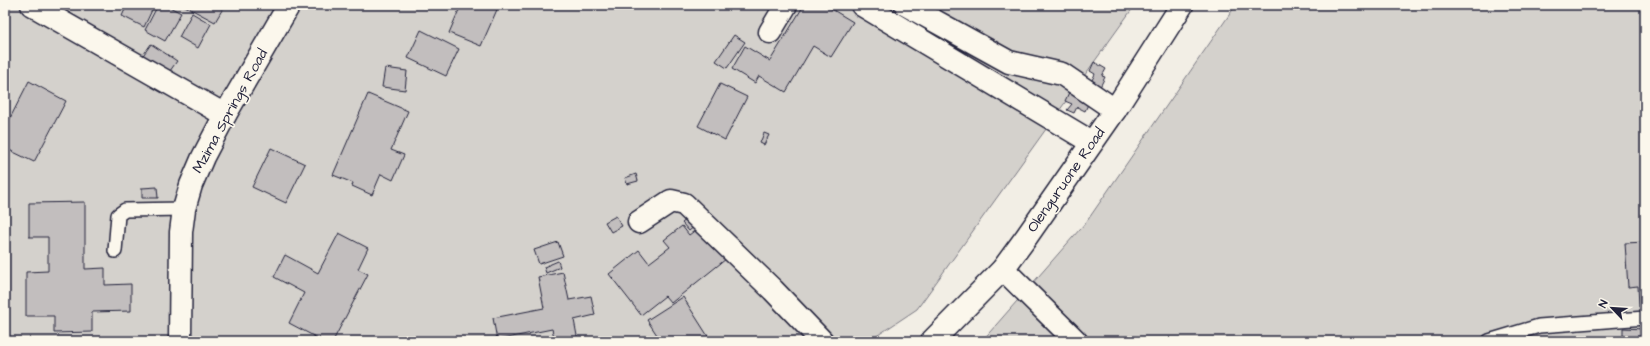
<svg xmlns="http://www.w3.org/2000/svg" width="1650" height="346" font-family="'Architects Daughter',sans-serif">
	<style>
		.green { fill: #d4d1cc; stroke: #7b7a84 }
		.building { fill: #c2bebe; stroke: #22223b }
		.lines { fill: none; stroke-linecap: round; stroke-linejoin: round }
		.service-casing { stroke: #22223b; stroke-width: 16 }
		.minor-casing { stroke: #22223b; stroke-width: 25 }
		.tertiary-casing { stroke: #22223b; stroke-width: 25 }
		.service { stroke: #fbf7ec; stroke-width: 13 }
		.minor { stroke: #fbf7ec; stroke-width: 22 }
		.tertiary { stroke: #fbf7ec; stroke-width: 22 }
		.labels { text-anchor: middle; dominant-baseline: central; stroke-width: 3.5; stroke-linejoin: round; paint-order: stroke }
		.street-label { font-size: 15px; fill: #22223b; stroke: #fbf7ec }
	</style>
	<rect width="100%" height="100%" fill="#f2eee5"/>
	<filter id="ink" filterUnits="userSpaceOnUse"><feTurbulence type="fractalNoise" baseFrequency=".025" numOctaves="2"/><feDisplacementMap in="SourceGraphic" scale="8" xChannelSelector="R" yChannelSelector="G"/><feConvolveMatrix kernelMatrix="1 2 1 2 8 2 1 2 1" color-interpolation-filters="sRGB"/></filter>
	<g filter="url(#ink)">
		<path class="green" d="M5 5H1135L917 309 869 341H5Z
			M1236 5H1645V341H982L1087 221Z"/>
		<path class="building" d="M127 5H148L153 8 144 27 122 16Z
			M158 5H166L181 13 165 41 145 30Z
			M183 5H225L215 22Z
			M461 5H499L481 46 449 33Z
			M804 5H825L853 22 831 57 813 46 786 92 759 76 755 83 732 69 745 46 770 61Z
			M192 13 211 24 198 48 179 37Z
			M421 30 459 49 446 76 408 58Z
			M734 35 745 42 727 68 716 61Z
			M151 44 177 61 165 78 139 61Z
			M1094 62 1106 69 1102 76 1105 77 1100 87 1091 82 1095 74 1090 71Z
			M385 68 407 71 405 90 382 87Z
			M29 81 66 101 34 162 5 148V128Z
			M720 84 747 97 725 140 698 126Z
			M1070 90 1090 100 1085 111 1077 107 1074 113 1067 110 1072 104 1065 101Z
			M368 94 408 111 391 150 404 155 393 180 381 174 372 195 352 186 353 183 333 175Z
			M764 133 769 135 764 145 760 143Z
			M271 148 305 164 286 203 252 187Z
			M636 174 638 181 627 184 625 178Z
			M157 187 158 198H142V188Z
			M85 202V269L105 268V285L131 284V311L92 312V332L54 333V316H26V272L48 271V237H29V203Z
			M616 216 622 226 611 232 605 222Z
			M688 218 695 226 689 231 682 223Z
			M682 226 689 235 701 226 726 259 671 303 665 296 641 315 609 274 639 250 649 263 670 247 664 240Z
			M339 233 368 248 358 269 368 274 333 341H323L289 323 304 293 274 277 285 255 318 273Z
			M558 242 563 256 539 264 534 250Z
			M1645 242V307H1639L1638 286 1628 287 1625 243Z
			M558 261 560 267 546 273 544 267Z
			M563 272 569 300 591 296 595 315 574 320 578 341H555L552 329 497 340 493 318 544 308 538 277Z
			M683 297 711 341H661L647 320Z
			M1623 328 1644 329 1645 341H1623Z"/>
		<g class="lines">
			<defs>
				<path id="service" d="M115 251 118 215 125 210 184 209
					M1489 341 1539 326 1645 318"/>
				<path id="minor" d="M32 5 225 115
					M862 5 1091 142
					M906 5 1009 62 1062 74 1115 110
					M770 32 786 5
					M639 222 671 201 684 204 773 290 822 341
					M1003 269 1076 341"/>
				<path id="tertiary" d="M180 341 181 232 184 209 191 185 203 157 225 115 289 5
					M932 341 1003 269 1025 239 1115 110 1182 5"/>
			</defs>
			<use href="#service" class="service-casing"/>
			<use href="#minor" class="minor-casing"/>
			<use href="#tertiary" class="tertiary-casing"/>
			<use href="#service" class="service"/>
			<use href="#minor" class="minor"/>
			<use href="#tertiary" class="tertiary"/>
		</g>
	</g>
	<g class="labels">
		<g class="street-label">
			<text transform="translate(230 111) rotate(-61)">Mzima Springs Road</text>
			<text transform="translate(1066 180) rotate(-55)">Olenguruone Road</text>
		</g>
	</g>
	<rect width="1650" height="346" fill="none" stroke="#fbf7ec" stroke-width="20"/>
	<rect x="10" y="10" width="1630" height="326" fill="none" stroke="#22223b" stroke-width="1.5" filter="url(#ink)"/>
	<g transform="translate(1612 308) rotate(295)" stroke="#fbf7ec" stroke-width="3" paint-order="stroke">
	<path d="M0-3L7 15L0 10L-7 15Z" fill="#22223b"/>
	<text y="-6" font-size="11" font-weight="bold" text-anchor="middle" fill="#22223b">N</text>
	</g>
</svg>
